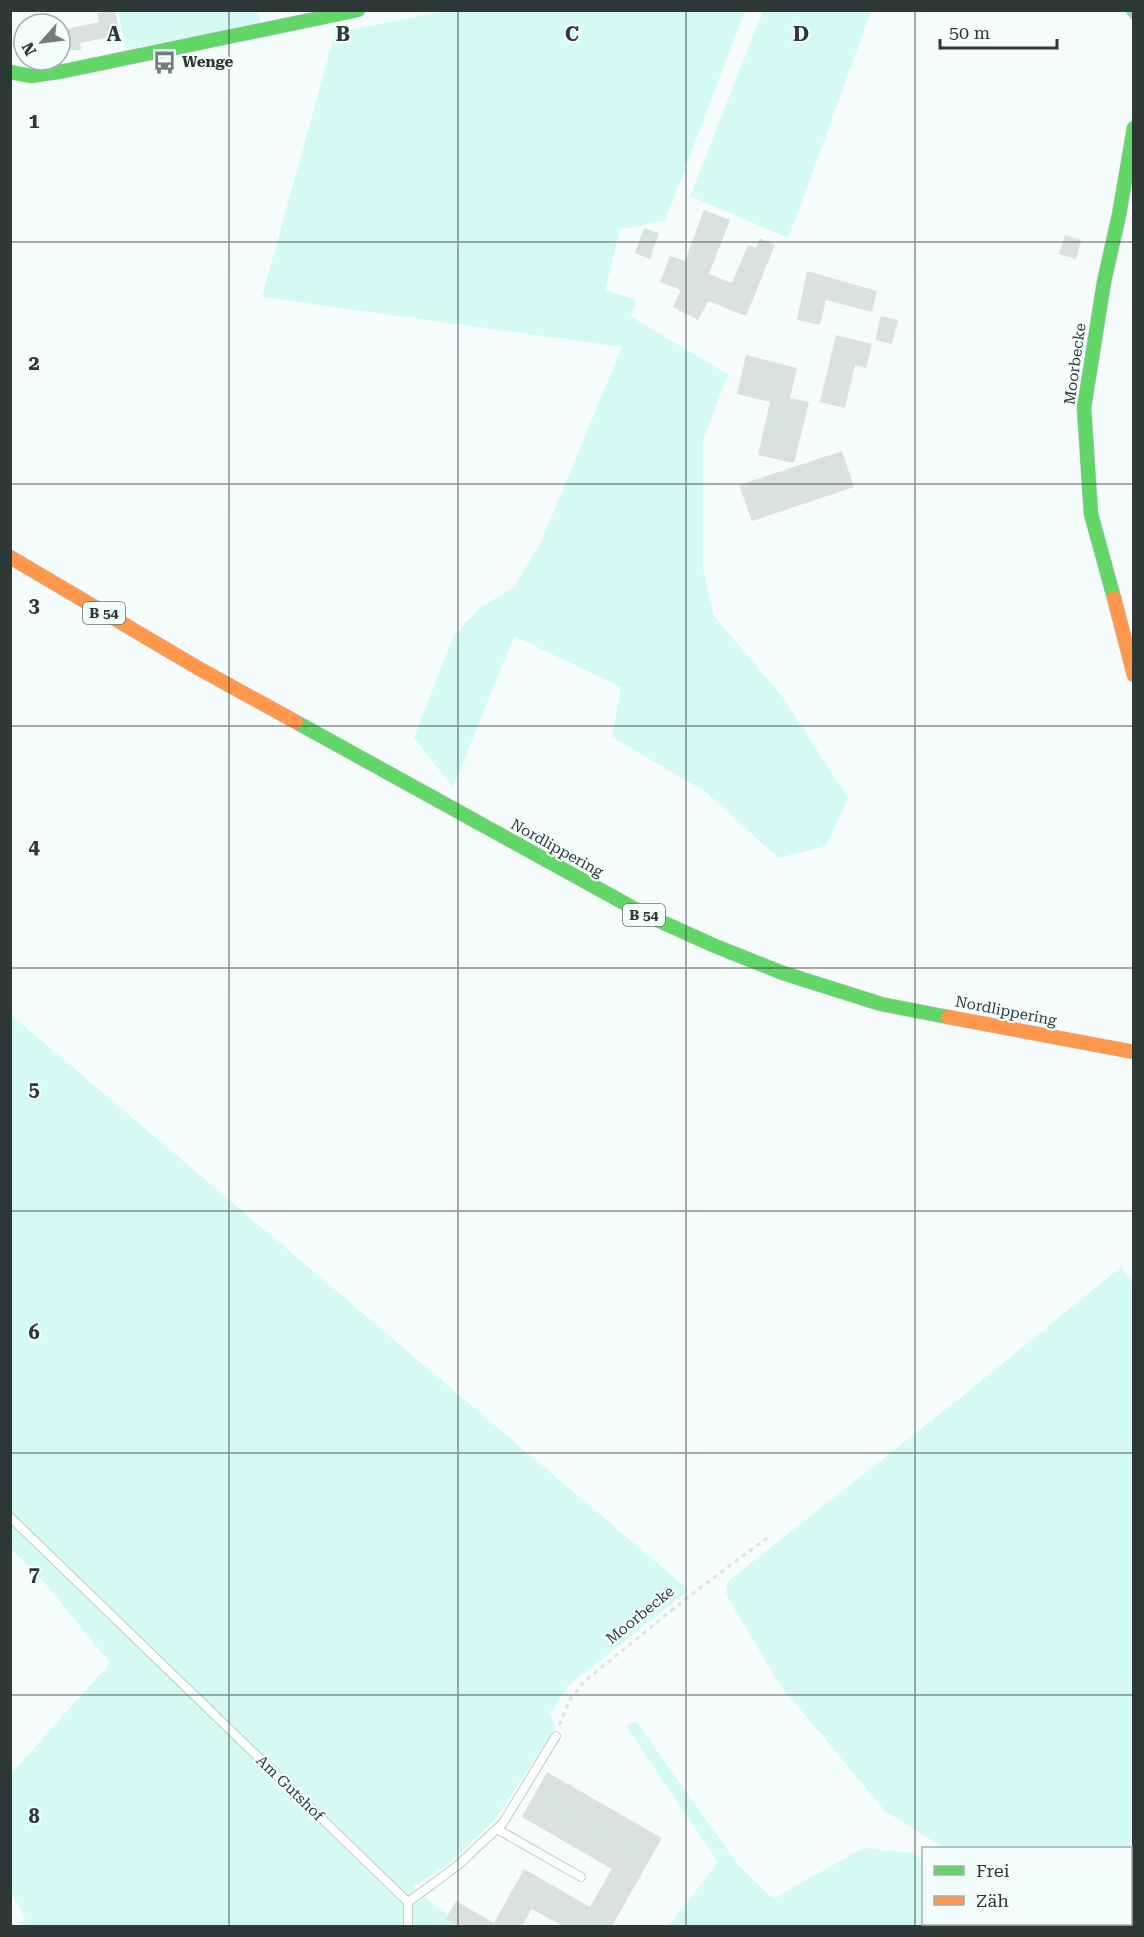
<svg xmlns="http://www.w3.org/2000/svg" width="1144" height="1937" font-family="'Roboto Serif',serif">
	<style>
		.green { fill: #d4faf3 }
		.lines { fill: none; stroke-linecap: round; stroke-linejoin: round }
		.stream { stroke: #95d0c5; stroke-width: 4.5 }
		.building { fill: #dae2e1 }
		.lane-casing { stroke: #c1c8c7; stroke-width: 10 }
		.fast-casing { stroke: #c1c8c7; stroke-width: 15 }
		.slow-casing { stroke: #c1c8c7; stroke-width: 15 }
		.path { stroke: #e0e2e2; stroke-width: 3; stroke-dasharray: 4.5 4.5; stroke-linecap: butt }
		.lane { stroke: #fefefe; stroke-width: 8 }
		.fast { stroke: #63d668; stroke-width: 14 }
		.slow { stroke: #ff974d; stroke-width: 14 }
		.grid { fill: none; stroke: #2e3937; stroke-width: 1.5; stroke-opacity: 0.55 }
		.labels { text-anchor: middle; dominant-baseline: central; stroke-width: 4.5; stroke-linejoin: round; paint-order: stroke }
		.shield { fill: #f3fefc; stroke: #697472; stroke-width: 1.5 }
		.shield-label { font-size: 14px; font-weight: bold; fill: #2e3937 }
		.poi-label { font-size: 15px; font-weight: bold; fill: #2e3937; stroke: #f3fefc; text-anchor: start }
		.street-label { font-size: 15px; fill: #2e3937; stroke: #f3fefc }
		.grid-label { font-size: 20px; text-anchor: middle; font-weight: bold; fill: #2e3937; stroke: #f3fefc; stroke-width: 4.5; stroke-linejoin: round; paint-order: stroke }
	</style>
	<rect width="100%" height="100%" fill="#f6fbfb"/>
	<path class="green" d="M449 10 745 11 665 221 620 229 605 290 636 300 631 317 728 374 703 441V569L714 616 782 696 848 798 826 846 778 858 706 792 612 737 621 687 514 636 453 787 414 738 452 639 477 610 515 586 541 542 622 347 262 297 335 33Z
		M118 11H258L261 24 126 49Z
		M763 11H871L801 205 788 238 690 196Z
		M10 1014 689 1590 568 1686 550 1713 556 1727 496 1818 449 1864 413 1887 461 1926H17L25 1918 11 1891V1774L110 1663 44 1582 11 1549Z
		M1121 1267 1134 1285 1133 1926H1071L1067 1924H1130V1848H944L885 1811 780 1685 726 1595 727 1582 960 1398Z
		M636 1721 738 1865 773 1899 863 1848 912 1853 923 1860 924 1924H1031L1035 1926H669L718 1862 626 1726Z"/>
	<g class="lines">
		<path class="stream" d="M1127 10 1134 19"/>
	</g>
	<path class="building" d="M115 10 120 35 80 43 81 50 60 51V30L99 22 97 13Z
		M704 210 730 220 709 274 732 283 748 245 756 248 760 238 775 245 746 316 708 301 698 320 673 307 681 290 660 282 670 256 685 261Z
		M644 228 659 233 650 259 635 253Z
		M1065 235 1081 240 1076 259 1059 254Z
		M807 271 877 291 872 312 826 300 820 325 797 320Z
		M881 316 898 320 892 344 875 340Z
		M836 335 872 344 866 368 855 365 845 408 820 402Z
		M746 355 797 368 790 398 809 402 794 463 758 455 770 402 737 394Z
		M842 451 854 487 752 521 739 485Z
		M547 1772 662 1838 612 1926H563L532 1909 522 1926H459L446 1919 456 1901 494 1923 524 1869 590 1907 612 1869 522 1817Z"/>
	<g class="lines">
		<defs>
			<path id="lane" d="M10 1517 408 1902 457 1866 503 1823 556 1736
				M497 1829 581 1877
				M408 1926V1902"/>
			<path id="fast" d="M10 72 31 76 64 71 358 10
				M1114 598 1091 514 1084 408 1104 282 1119 215 1134 128
				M296 722 644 914 715 946 783 973 881 1004 948 1017"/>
			<path id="slow" d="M10 557 198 668 296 722
				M1114 598 1134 675
				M948 1017 1134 1052"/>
		</defs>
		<use href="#lane" class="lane-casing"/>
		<use href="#fast" class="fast-casing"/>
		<use href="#slow" class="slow-casing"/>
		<path class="path" d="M559 1725 571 1698 585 1681 689 1596 767 1538"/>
		<use href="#lane" class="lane"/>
		<use href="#fast" class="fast"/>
		<use href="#slow" class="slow"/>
	</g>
	<path class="grid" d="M229 10V1926M458 10V1926M686 10V1926M915 10V1926M10 242H1134M10 484H1134M10 726H1134M10 968H1134M10 1211H1134M10 1453H1134M10 1695H1134"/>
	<defs>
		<symbol id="bus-bare" viewBox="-9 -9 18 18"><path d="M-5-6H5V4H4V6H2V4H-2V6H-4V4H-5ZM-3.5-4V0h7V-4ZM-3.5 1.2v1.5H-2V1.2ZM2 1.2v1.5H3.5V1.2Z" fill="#747d7c" stroke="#f3fefc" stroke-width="2.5" paint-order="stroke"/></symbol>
	</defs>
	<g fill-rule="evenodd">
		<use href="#bus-bare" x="148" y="46" width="33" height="33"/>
	</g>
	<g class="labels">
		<g class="shield">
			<rect x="83" y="602" width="42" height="22" rx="4.5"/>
			<rect x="623" y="904" width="42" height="22" rx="4.5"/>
		</g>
		<g class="shield-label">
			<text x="104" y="613">B 54</text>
			<text x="644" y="915">B 54</text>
		</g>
		<g class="poi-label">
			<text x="182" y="62">Wenge</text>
		</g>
		<g class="street-label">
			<text transform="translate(1075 364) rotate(-82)">Moorbecke</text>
			<text transform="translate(557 848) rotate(29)">Nordlippering</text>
			<text transform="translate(1006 1011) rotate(11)">Nordlippering</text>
			<text transform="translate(640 1615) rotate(-39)">Moorbecke</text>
			<text transform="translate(290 1788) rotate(44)">Am Gutshof</text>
		</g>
	</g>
	<g class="grid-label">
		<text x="114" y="41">A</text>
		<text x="343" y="41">B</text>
		<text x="572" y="41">C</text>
		<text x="801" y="41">D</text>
		<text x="34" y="128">1</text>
		<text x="34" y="370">2</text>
		<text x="34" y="612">3</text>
		<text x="34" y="854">4</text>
		<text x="34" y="1096">5</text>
		<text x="34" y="1339">6</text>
		<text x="34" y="1581">7</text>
		<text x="34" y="1823">8</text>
	</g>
	<rect width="1144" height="1937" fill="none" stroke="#2e3937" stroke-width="24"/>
	<rect x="922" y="1847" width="210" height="78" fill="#f3fefc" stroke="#a4afad" stroke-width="1.5"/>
	<rect x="934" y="1866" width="30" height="9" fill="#63d668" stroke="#a4afad" stroke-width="1.5"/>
	<text x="976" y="1877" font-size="18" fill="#2e3937">Frei</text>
	<rect x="934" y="1896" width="30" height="9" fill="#ff974d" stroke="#a4afad" stroke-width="1.5"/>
	<text x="976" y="1907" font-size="18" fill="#2e3937">Zäh</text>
	<g transform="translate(42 42) rotate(242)"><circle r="28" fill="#f3fefc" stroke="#a4afad" stroke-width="1.5"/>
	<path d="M0-4.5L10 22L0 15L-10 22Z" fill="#747d7c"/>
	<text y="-9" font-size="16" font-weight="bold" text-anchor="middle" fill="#2e3937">N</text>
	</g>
	<path d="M940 39v9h117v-9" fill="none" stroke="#2e3937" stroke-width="3"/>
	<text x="949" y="39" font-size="18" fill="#2e3937" stroke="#f3fefc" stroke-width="4.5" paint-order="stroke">50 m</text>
</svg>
